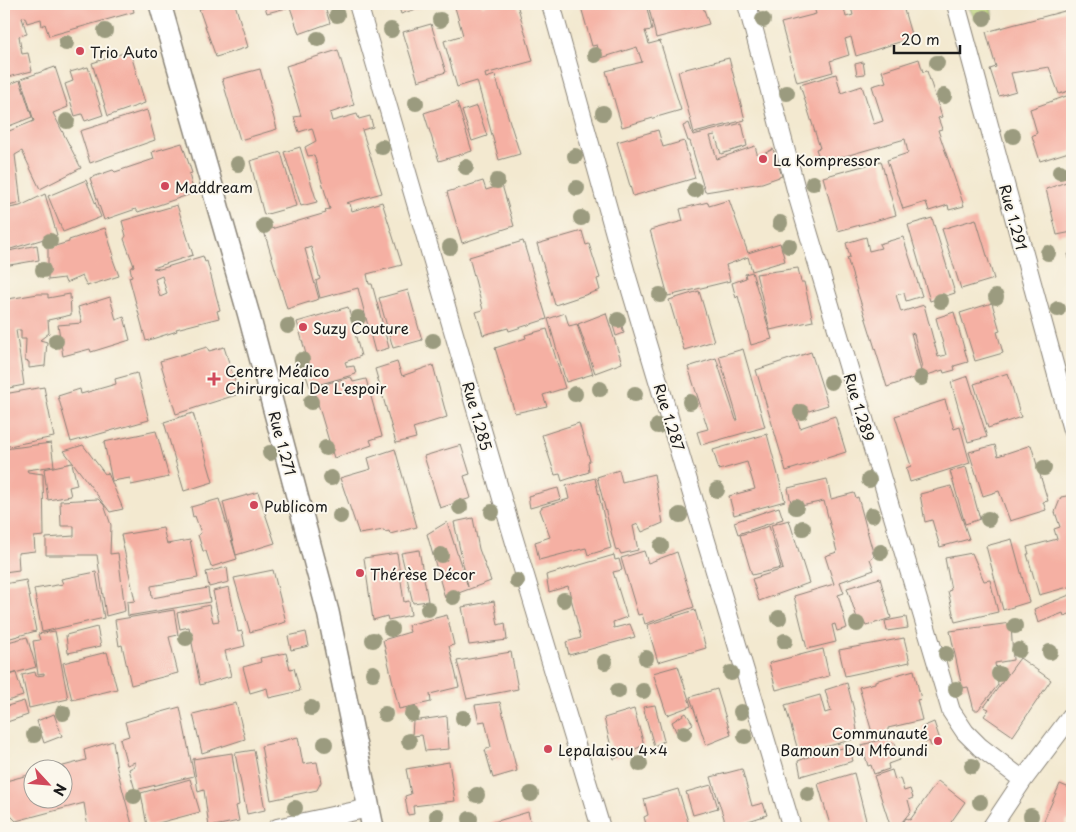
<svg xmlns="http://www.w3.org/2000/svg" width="1076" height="832" font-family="'Playpen Sans',sans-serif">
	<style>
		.wetland { fill: url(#wetland-marsh); stroke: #6b774a }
		.building { fill: #f5b0a3; fill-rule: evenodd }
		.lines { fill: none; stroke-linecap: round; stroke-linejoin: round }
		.minor-casing { stroke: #888276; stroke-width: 20 }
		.tertiary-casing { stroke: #888276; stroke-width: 24 }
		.minor { stroke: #fff; stroke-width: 18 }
		.tertiary { stroke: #fff; stroke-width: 21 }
		.tree { fill: #9b9b7f }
		.poi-dot { fill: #d1495b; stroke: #fbf7ec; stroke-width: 2 }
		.labels { text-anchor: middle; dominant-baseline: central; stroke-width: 4; stroke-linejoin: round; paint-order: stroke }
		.poi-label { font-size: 15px; fill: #1c1c1c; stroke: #fbf7ec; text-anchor: start }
		.street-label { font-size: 15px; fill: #1c1c1c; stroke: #fbf7ec }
	</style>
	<defs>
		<pattern id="wetland-marsh" width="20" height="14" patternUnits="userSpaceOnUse" patternTransform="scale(1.25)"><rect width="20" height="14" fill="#bad277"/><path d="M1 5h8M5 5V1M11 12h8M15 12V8" fill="none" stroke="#9fb466"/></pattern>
	</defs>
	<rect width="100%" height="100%" fill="#fbf7ec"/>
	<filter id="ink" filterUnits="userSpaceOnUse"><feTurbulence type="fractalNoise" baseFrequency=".02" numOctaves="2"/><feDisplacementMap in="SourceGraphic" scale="10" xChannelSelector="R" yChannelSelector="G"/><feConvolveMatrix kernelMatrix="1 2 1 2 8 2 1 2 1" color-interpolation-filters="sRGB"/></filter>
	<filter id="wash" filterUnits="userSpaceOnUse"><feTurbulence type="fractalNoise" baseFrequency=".0096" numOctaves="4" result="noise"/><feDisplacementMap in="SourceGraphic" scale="20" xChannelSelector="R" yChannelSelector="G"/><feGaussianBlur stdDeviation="1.12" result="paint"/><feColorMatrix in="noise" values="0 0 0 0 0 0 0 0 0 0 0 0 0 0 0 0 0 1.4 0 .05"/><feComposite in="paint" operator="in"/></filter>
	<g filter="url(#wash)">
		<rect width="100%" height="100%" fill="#f3e9d0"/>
		<path class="wetland" d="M967 4H991L992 15 976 21Z"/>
		<g id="blocks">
			<path class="building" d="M4 4H132L134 12 49 36 45 24 42 26 41 19 27 23 25 17 22 18 27 34 19 36 22 54 28 53 32 71 4 78Z
				M216 4H235L248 47 216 57 199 9Z
				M264 4H324L330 23 299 34 290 7 267 13Z
				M398 4H431L401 14Z
				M454 4H482L483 6 492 4H517L533 61 485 74 486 78 495 75 520 154 499 160 477 81 457 87 444 41 463 35Z
				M589 4H646L652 30 645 31 649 44 660 41 681 110 622 127 606 71 642 62 637 47 601 58 597 45 592 46 581 7 589 6Z
				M648 4H702L709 24 656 38Z
				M813 4H843L846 17 853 15 850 4H925L904 10 912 38 856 56 851 37 845 39 849 55 830 61 833 72 797 82 781 23 816 14Z
				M1072 9V90L1059 94 1049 67 1011 73 1016 91 999 96 990 69 996 67 986 32Z
				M431 24 446 72 418 81 403 32Z
				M338 50 354 105 330 113 332 121 357 114 359 119 370 116 373 127 362 130 382 193 346 203 350 204 352 211 382 202 402 265 367 274 369 284H372L389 348 375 352 358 288 320 298 316 281 320 279 311 247 305 249 319 299 287 309 264 231 326 213 325 210 330 209 314 155 308 156 305 147 316 141 312 128 299 132 294 117 301 116 286 66Z
				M130 51 145 103 108 116 92 63Z
				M729 58 745 120 694 133 678 71Z
				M919 59 923 72 927 71 942 117 938 118 942 129 938 130 964 206 949 210 948 205 929 211 926 202 903 209 887 160 908 153 905 139 821 163 816 149 820 148 800 85 836 74 841 93 862 86 874 124 883 121 872 86 886 82 882 71Z
				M863 62 865 74 857 75 855 64Z
				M55 67 68 107 53 113 81 168 40 189 22 151 15 155 21 203 4 207V133L34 121 21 79Z
				M88 67 103 115 85 121 82 114 75 116 65 84 73 81 70 72Z
				M260 69 277 129 240 140 222 79Z
				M20 80 32 117 4 128V89L10 87V84Z
				M1072 94V151L1040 161 1032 136 1037 133 1030 109Z
				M457 102 472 151 439 161 424 113Z
				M477 106 487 136 472 141 462 111Z
				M147 110 155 140 90 163 80 131Z
				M689 123 693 135 742 123 747 146 721 154 715 135 710 136 717 159 755 146 758 157 773 149 782 176 762 183 705 192 690 141H688L683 126Z
				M658 130 663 147 684 141 695 178 633 196 617 142Z
				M182 143 192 173 189 174 194 193 138 212 136 209 104 220 90 178 113 170 115 172 154 159 152 152Z
				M300 147 317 202 301 206 284 152Z
				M281 152 296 206 264 215 250 161Z
				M881 161 896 215 838 231 823 177Z
				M86 180 101 217 63 232 48 196Z
				M1072 180V232L1057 235 1046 189Z
				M483 181 486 190 502 185 514 226 462 243 447 192Z
				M45 194 57 235 4 251V209L20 206Z
				M729 200 748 253 780 243 785 261 752 271 748 257 726 265 730 281 668 296 650 230 683 221 680 209 708 202 709 206Z
				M177 205 193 255 153 268 160 269 203 256 205 262 207 261 220 310 217 311 219 318 176 329 177 331 146 341 129 277 132 276 130 268 134 266 124 239 126 236 122 221ZM162 276 167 294 160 297 155 279Z
				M932 218 955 293 930 301 908 225Z
				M976 219 994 279 961 289 942 229Z
				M105 228 114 256 112 257 119 276 87 286 82 276 66 283 64 278 48 280V248L69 242V240Z
				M582 231 586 245 589 244 600 278 597 279 600 290 555 305 537 244Z
				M866 237 869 251 881 248 879 244 903 237 922 296 906 301 904 293 896 295 901 312 924 305 938 357 946 355 936 318 954 312 968 362 954 366 955 370 944 373 943 370 924 376 914 334 911 333 922 375 887 387 847 258 850 257 846 243Z
				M523 241 547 319 509 331 508 328 483 335 476 312 483 310 469 257Z
				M37 245 39 260 4 266V252Z
				M1072 253V271L1068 254Z
				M798 268 801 282H804L813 321 770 330 756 274Z
				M752 272 772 339 751 345 738 296 736 298 732 283 746 278 745 274Z
				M408 290 422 340 393 348 379 298Z
				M699 291 714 341 684 350 669 300Z
				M38 294H48V298L70 294 71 315 48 320 49 333 40 340 47 342 45 366 29 368V362L25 361 26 339H21V330H16L24 385 4 389V302H8V299Z
				M110 297 116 320 124 317 130 340 91 352 90 349 63 356 58 325 82 323 78 307Z
				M992 303 1000 331 997 332 1003 353 975 361 960 313Z
				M348 307 361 356 345 362 347 367 354 366 356 374 310 387 305 373 311 372 297 322Z
				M565 313 569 326 577 324 593 374 566 382 548 319Z
				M606 313 622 363 595 373 578 324Z
				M621 323 624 333 616 336 613 326Z
				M547 329 565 388 543 395 547 406 515 413 495 348 526 338 525 335Z
				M207 347 209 351 224 347 239 394 176 414 160 361Z
				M743 349 765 427 701 445 697 432 708 429 688 367 716 358 736 420H738L719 356Z
				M811 352 828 405 796 415 800 428 835 416 846 452 786 471 756 370Z
				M397 362 402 376 433 365 447 417 413 428 416 438 396 443 375 369Z
				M137 373 149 420 71 442 58 396 80 389 81 394 116 384 115 379Z
				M1008 373 1021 417 988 428 974 384Z
				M968 376 987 437 968 442 951 382Z
				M351 377 353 382 366 379 382 436 370 440 372 445 334 458 313 387Z
				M44 387 54 437 4 447V394Z
				M945 400 954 429 960 427 970 463 910 482 906 468 911 466 895 416Z
				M193 413 213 482 184 491 164 422Z
				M579 423 590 461 588 462 589 472 562 481 560 474 555 475 542 435Z
				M156 431 169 477 131 485 130 478 112 481 104 442Z
				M767 434 785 501 734 515 729 496 755 489 747 462 719 470 713 450Z
				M51 443 54 466 27 470 28 472 43 474 44 536 34 537 35 551 18 553 19 570 4 572V449Z
				M83 445 105 474 108 473 123 509 110 512 64 451Z
				M461 445 470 474 464 476 471 498 440 508 424 456Z
				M995 445 998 456 1031 445 1048 501 1043 502 1046 510 1010 521 999 491 983 496 969 452Z
				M395 449 417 527 390 534 389 531 385 532 384 530 359 534 340 478 371 469 368 458Z
				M72 463 77 485 69 487 71 496 48 500 44 469Z
				M966 467 980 519 965 524 950 471Z
				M619 470 622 482 654 474 663 523 642 532 638 524 633 526 638 550 621 554 619 550 616 551 597 477Z
				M595 478 611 548 588 555 586 548 539 560 535 542 550 537 540 510 542 507 569 499 566 486Z
				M827 479 831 499 854 493 856 498 858 497 874 556 870 559 874 570 840 582 844 593 838 595 847 628 837 631 835 624 832 625 836 642 807 649 794 596 834 584 825 556 837 552 824 501 792 508 788 488Z
				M951 486 969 539 940 547 932 520 925 522 920 494Z
				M558 488 561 499 530 508 528 496Z
				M258 492 275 543 236 555 223 502Z
				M1072 495V586L1039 595 1027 554H1029L1027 547 1057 539 1054 529 1060 527 1055 512 1061 497Z
				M98 499 104 505 111 525 110 554 118 553 125 611 106 616 97 555H46V538L74 536V526H61L60 501Z
				M219 499 237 559 211 567 206 551H203L198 535 201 533 195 516 193 517 191 507Z
				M779 507 783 519 738 534 734 522Z
				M473 518 479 549 491 581 445 598 427 534 447 522 468 587 454 522Z
				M789 520 809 583 759 601 752 579 783 569 771 525Z
				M769 526 781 568 752 575 740 535Z
				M163 528 167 544 190 540 198 578 151 586 152 598 208 588 210 602 128 616 127 602 135 601 121 535Z
				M1012 539 1029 602 1003 610 986 546Z
				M419 550 428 601 413 603 401 553Z
				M644 551 648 563 677 552 694 607 645 624 642 614 638 615 621 558Z
				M397 553 404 602 409 601 411 615 388 620 387 616 373 620 364 558Z
				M972 553 984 581 990 580 998 612 955 622 948 591 951 590 945 558Z
				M614 555 615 560 619 559 622 570 613 572 627 617 613 622 614 628 630 624 635 637 569 655 566 642 581 638 568 586 549 592 546 575Z
				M227 567 229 582 209 587 206 572Z
				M273 570 286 622 250 632 234 578Z
				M96 572 104 618 42 632 34 589 63 584 61 579Z
				M880 578 891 618 866 626 863 620 858 621 847 588Z
				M26 580 36 631 7 639 4 621V584Z
				M229 587 238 632 242 631 245 646 225 651 231 676 200 685 189 627 180 629 177 613 209 605 213 622 219 621 213 591Z
				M1072 594V613L1064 616 1063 613 1038 623 1034 609Z
				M494 601 498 625 505 623 507 640 469 645 462 607Z
				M174 610 178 635 169 637 178 673 131 685 122 645 119 646 115 620Z
				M695 610 706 648 658 662 647 625Z
				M447 615 454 645 449 646 459 687 430 694 431 702 399 709 383 640 410 632 408 625Z
				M906 617 908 628 887 631 885 621Z
				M1011 623 1013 660 995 663 998 685 978 710H974L968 687 962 688 950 631Z
				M97 627 101 646 68 653 66 635Z
				M55 631 68 699 29 708 22 675 35 672 36 676 44 675V673L38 674 33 641 40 640 38 634Z
				M306 632 309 646 291 650 288 636Z
				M27 637 36 667 8 675 4 659V643Z
				M904 638 910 662 845 676 839 650Z
				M823 649 829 676 776 690 769 663Z
				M107 652 117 689 72 700 63 663Z
				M511 652 518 689 467 699 457 661Z
				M286 653 290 669 294 668 300 691 269 698 267 688 250 693 243 667 261 662 260 658Z
				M1020 658 1051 680 1013 736 984 716 989 709 984 707Z
				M678 666 691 706 667 715 653 673Z
				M914 670 921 699 917 700 922 720 888 728V731L873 736 859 687 875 683V681Z
				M16 673 23 696 4 702V677Z
				M847 683 854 710 858 738 799 754 785 705 820 695 825 713 831 711 825 690Z
				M717 689 731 735 706 745 690 697Z
				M24 701 28 715 4 723V707Z
				M500 702 517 771 493 778 485 750 491 747 485 721 479 722 475 705Z
				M236 703 245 739 202 753 193 714Z
				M655 705 664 741 654 746 643 707Z
				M180 707 194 776 135 790 129 769 135 766V762L127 765 120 739 129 736 125 722Z
				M634 709 644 745 614 759 604 718Z
				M686 713 693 724 677 734 672 722Z
				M54 714 62 736 44 743 37 721Z
				M447 716 449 749 425 751 422 735 412 736 413 721Z
				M934 722 941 743 931 746 929 741 925 743 922 727Z
				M298 737 303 764 317 762 321 782 317 790 271 800 261 746Z
				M887 738 889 744 895 743 899 760 888 764 889 769 874 774 871 765 868 766 862 745Z
				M113 741 117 769 133 828H88L84 803 16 821 7 812 4 802V785L6 781 32 774V800H62V770L52 769 86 760 84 750Z
				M849 746 853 761 801 776 798 761 828 749 829 752Z
				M254 750 265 810 247 814 235 753Z
				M232 753 239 805 236 806 239 821 209 827 204 790 198 792 193 759Z
				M449 762 455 801 413 806 414 814 408 815 405 796 411 794 406 769Z
				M742 769 752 806 763 803 767 815 727 828 711 777Z
				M892 770 895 780 900 778 904 791 910 789 913 798 908 800 911 811 897 828H891L874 776Z
				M854 773 868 828H831L818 784Z
				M190 779 200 812 147 826 141 793Z
				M938 781 965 802 947 828H899L906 818 910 820Z
				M1060 784 1072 789V822L1067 820 1064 828H1050L1042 825Z
				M711 785 718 808 693 815 686 792Z
				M678 789 690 828H647L644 817 648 815 644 799Z
				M528 812 532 828H485L484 825Z"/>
		</g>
	</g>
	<g filter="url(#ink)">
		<use href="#blocks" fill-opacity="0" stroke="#888276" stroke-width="1"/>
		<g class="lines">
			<defs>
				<path id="minor" d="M358 4 510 526 601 828
					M551 4 627 277 792 828
					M747 4 799 201 951 711 965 732 980 747 1023 780
					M956 4 1072 430
					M277 828 369 808
					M991 828 1023 780 1072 715"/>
				<path id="tertiary" d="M160 4 248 312 328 612 373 828"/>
			</defs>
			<use href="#minor" class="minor-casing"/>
			<use href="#tertiary" class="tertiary-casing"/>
			<use href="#minor" class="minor"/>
			<use href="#tertiary" class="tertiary"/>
		</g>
		<g class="tree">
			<circle cx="337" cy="15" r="8"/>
			<circle cx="984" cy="18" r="8"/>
			<circle cx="440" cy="20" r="8"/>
			<circle cx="763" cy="20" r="8"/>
			<circle cx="391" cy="30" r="8"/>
			<circle cx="105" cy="31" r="8"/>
			<circle cx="318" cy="39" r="8"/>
			<circle cx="66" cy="43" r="8"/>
			<circle cx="595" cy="55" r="8"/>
			<circle cx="937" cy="63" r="8"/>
			<circle cx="787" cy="93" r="8"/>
			<circle cx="944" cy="96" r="8"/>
			<circle cx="416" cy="103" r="8"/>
			<circle cx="603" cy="113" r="8"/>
			<circle cx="67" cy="121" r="8"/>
			<circle cx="1013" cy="136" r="8"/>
			<circle cx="382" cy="147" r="8"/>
			<circle cx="575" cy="156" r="8"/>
			<circle cx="238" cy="164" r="8"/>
			<circle cx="466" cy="167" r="8"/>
			<circle cx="1060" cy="172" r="8"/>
			<circle cx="497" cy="181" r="8"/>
			<circle cx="813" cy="183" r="8"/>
			<circle cx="577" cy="188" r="8"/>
			<circle cx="695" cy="190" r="8"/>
			<circle cx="581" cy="218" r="8"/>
			<circle cx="780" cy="223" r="8"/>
			<circle cx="264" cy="226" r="8"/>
			<circle cx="50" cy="241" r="8"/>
			<circle cx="789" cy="246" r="8"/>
			<circle cx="450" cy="247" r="8"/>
			<circle cx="1048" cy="253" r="8"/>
			<circle cx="43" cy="270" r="8"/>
			<circle cx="660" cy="295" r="8"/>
			<circle cx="996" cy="297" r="8"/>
			<circle cx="941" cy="301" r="8"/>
			<circle cx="1058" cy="309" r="8"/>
			<circle cx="358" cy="318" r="8"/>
			<circle cx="618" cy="320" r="8"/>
			<circle cx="288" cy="326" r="8"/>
			<circle cx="56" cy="341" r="8"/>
			<circle cx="433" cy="341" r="8"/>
			<circle cx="302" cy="360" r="8"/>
			<circle cx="921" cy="378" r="8"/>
			<circle cx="831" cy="382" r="8"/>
			<circle cx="600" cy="389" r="8"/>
			<circle cx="575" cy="394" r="8"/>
			<circle cx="635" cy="394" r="8"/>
			<circle cx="311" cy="402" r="8"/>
			<circle cx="690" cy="402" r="8"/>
			<circle cx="801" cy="412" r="8"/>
			<circle cx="658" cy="426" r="8"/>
			<circle cx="326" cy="448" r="8"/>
			<circle cx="270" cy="453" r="8"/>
			<circle cx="1044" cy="468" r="8"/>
			<circle cx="331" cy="478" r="8"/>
			<circle cx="869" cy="480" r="8"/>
			<circle cx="717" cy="490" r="8"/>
			<circle cx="460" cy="507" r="8"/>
			<circle cx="796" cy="507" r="8"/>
			<circle cx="492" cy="512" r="8"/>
			<circle cx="680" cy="515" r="8"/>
			<circle cx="872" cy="515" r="8"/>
			<circle cx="340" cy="516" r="8"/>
			<circle cx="988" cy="519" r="8"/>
			<circle cx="803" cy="528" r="8"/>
			<circle cx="661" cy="546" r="8"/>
			<circle cx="881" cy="552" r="8"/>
			<circle cx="441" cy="555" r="8"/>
			<circle cx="517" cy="581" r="8"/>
			<circle cx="453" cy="597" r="8"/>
			<circle cx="564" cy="600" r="8"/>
			<circle cx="428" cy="609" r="8"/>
			<circle cx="779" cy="618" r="8"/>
			<circle cx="857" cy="624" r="8"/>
			<circle cx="1015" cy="626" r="8"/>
			<circle cx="391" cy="629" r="8"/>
			<circle cx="186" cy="638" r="8"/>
			<circle cx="373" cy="640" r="8"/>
			<circle cx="785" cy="641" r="8"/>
			<circle cx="1019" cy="650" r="8"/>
			<circle cx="1050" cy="652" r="8"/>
			<circle cx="946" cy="654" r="8"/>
			<circle cx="646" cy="658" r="8"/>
			<circle cx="605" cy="662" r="8"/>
			<circle cx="373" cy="673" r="8"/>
			<circle cx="731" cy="673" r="8"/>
			<circle cx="999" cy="674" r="8"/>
			<circle cx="956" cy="689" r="8"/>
			<circle cx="618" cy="691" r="8"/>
			<circle cx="643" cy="691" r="8"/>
			<circle cx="311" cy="708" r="8"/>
			<circle cx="741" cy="712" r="8"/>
			<circle cx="63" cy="713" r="8"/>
			<circle cx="385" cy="714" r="8"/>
			<circle cx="412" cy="714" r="8"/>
			<circle cx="463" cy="718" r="8"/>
			<circle cx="684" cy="733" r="8"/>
			<circle cx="34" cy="735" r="8"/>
			<circle cx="745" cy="736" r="8"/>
			<circle cx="409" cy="741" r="8"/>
			<circle cx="325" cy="744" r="8"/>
			<circle cx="640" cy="764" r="8"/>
			<circle cx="972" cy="766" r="8"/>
			<circle cx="531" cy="794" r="8"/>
			<circle cx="808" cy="794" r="8"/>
			<circle cx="477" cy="795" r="8"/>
			<circle cx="134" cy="796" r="8"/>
			<circle cx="980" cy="802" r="8"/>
			<circle cx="295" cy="808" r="8"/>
			<circle cx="437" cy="816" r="8"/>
			<circle cx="1031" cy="816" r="8"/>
			<circle cx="470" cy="819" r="8"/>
		</g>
	</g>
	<g class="poi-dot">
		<circle cx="80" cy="51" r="5"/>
		<circle cx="763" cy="159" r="5"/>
		<circle cx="165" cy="186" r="5"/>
		<circle cx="303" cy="327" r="5"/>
		<path d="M211.5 371.5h5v5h5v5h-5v5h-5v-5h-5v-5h5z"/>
		<circle cx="254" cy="505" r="5"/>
		<circle cx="360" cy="573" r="5"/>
		<circle cx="938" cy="741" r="5"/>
		<circle cx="548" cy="749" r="5"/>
	</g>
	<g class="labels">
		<g class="poi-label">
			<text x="90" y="51">Trio Auto</text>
			<text x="773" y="159">La Kompressor</text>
			<text x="175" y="186">Maddream</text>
			<text x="313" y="327">Suzy Couture</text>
			<text x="225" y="370">Centre Médico<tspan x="225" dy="17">Chirurgical De L'espoir</tspan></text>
			<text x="264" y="505">Publicom</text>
			<text x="370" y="573">Thérèse Décor</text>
			<text x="928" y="732" text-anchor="end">Communauté<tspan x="928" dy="17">Bamoun Du Mfoundi</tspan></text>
			<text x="558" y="749">Lepalaisou 4×4</text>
		</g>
		<g class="street-label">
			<text transform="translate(1014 217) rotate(75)">Rue 1.291</text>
			<text transform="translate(860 407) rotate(73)">Rue 1.289</text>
			<text transform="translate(478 416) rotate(74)">Rue 1.285</text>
			<text transform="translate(670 417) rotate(73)">Rue 1.287</text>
			<text transform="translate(283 443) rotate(75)">Rue 1.271</text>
		</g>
	</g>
	<rect width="1076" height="832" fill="none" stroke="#fbf7ec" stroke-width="20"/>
	<g transform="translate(48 784) rotate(116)"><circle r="24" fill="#fbf7ec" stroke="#a29f99"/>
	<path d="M0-4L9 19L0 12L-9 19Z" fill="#d1495b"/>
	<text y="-8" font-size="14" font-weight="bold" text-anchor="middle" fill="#1c1c1c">N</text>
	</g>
	<path d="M894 45v8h66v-8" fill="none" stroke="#1c1c1c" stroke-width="2.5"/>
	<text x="901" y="45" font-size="15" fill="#1c1c1c" stroke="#fbf7ec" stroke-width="4" paint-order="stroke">20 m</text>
</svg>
